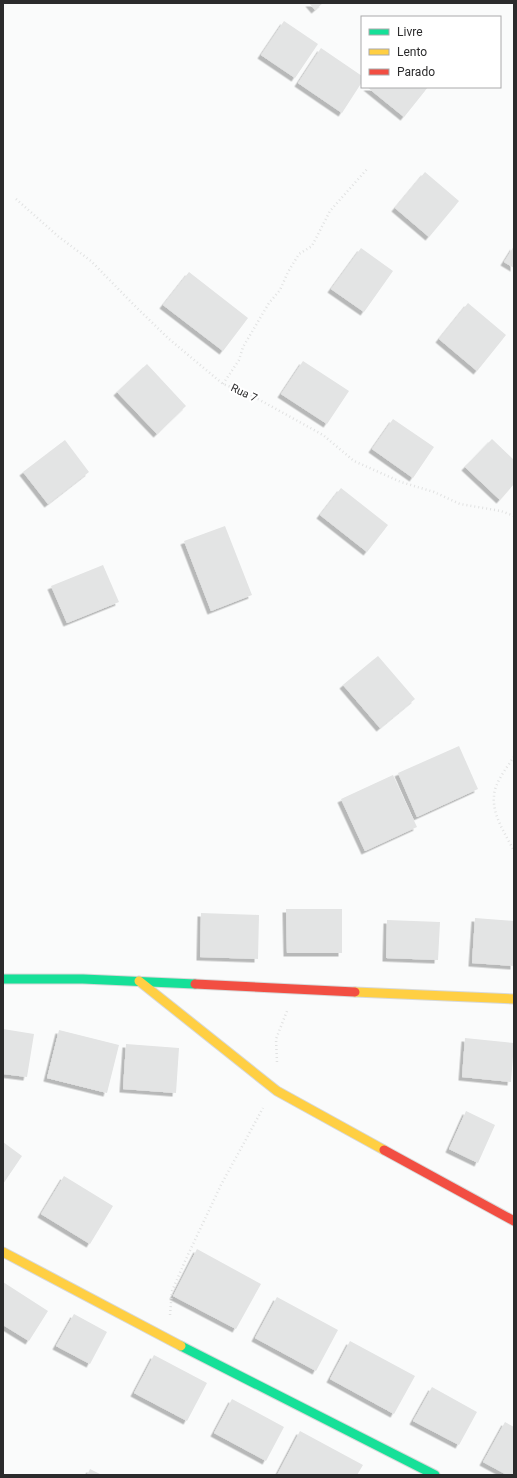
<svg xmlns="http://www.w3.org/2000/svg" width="517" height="1478" font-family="Roboto,sans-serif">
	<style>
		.building { fill: #e3e4e4; filter: url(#shadow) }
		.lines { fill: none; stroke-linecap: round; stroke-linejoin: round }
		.fast-casing { stroke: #d7d9d9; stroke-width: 11 }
		.slow-casing { stroke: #d7d9d9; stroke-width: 11 }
		.jam-casing { stroke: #d7d9d9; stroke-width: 11 }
		.path { stroke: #e1e2e2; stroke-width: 2.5; stroke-dasharray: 1 3; stroke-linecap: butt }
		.fast { stroke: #16e098; stroke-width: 9 }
		.slow { stroke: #ffcf43; stroke-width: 9 }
		.jam { stroke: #f24e42; stroke-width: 9 }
		.labels { text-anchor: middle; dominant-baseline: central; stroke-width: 4; stroke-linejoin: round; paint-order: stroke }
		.street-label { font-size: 11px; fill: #2b2b2c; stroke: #fff }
	</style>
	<defs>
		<filter id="shadow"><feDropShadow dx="-3.5" dy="3.5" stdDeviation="0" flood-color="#0004"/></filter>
	</defs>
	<rect width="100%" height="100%" fill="#fafbfb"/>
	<path class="building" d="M309 3H323L315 10Z
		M284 21 318 44 295 78 261 55Z
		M321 48 362 76V82L342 113 298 83Z
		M367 87H428L404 117Z
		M425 172 459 201 429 237 395 208Z
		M514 246V268L504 262Z
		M361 248 393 271 364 312 331 289Z
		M189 272 248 318 223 351 163 305Z
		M468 303 506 335 477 371 439 339Z
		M303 361 349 391 327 424 281 394Z
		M147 364 186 406 157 434 117 392Z
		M393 419 434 447 413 478 372 449Z
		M492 439 514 460V484L500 500 465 467Z
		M65 440 89 472 48 504 23 472Z
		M341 488 388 525 367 552 320 515Z
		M225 526 252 595 211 611 184 541Z
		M103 565 119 602 67 623 51 586Z
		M378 656 415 699 380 728 343 685Z
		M459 746 478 789 417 817 398 773Z
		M393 775 417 827 365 851 341 799Z
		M286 909H342V953H287Z
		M201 913 259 915 258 959 200 957Z
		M475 918 514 921V966L472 963Z
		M387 920 440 922 438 960 386 958Z
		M3 1029 34 1034 27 1077 3 1074Z
		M59 1030 119 1045 107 1093 47 1078Z
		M465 1038 514 1043 511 1082 462 1077Z
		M126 1044 179 1048 176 1093 123 1089Z
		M466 1111 495 1125 478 1163 449 1149Z
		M3 1142 22 1156 3 1184Z
		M64 1176 113 1206 90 1244 41 1214Z
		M197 1249 261 1284 236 1329 173 1296Z
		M3 1282 48 1311 29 1341 3 1325Z
		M277 1297 338 1330 316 1371 255 1338Z
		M74 1314 107 1332 90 1364 56 1346Z
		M350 1341 415 1376 394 1414 330 1379Z
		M154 1355 207 1383 187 1421 134 1393Z
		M432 1387 477 1412 459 1445 413 1421Z
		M232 1399 284 1427 266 1461 214 1433Z
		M505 1422 514 1427V1475H507L483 1462Z
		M300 1431 363 1465 357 1475H277Z
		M90 1469 102 1475H87Z"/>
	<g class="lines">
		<defs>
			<path id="fast" d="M3 979H83L195 984
				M181 1346 435 1475"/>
			<path id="slow" d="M139 981 277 1091 384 1150
				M355 992 514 999
				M3 1252 181 1346"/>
			<path id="jam" d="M195 984 355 992
				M384 1150 514 1221"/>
		</defs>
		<use href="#fast" class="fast-casing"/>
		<use href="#slow" class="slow-casing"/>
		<use href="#jam" class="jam-casing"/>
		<path class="path" d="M16 199 59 237 91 261 134 305 169 339 223 384 249 394 323 435 354 461 401 482 434 492 460 504 501 511 514 516
			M223 384 239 360 243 347 269 303 280 290 288 272 299 254 312 246 330 211 368 168
			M514 757C507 767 494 784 494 796 492 815 506 835 514 851
			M277 1062 276 1039 287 1011
			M170 1315 172 1291 186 1259 221 1185 263 1108"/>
		<use href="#fast" class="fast"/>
		<use href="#slow" class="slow"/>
		<use href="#jam" class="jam"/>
	</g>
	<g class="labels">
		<g class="street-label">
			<text transform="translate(244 393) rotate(25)">Rua 7</text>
		</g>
	</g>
	<rect width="517" height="1478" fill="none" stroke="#2b2b2c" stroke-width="8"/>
	<rect x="361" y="16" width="140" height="72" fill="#ffffff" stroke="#aaaaab"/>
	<rect x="369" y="29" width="20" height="6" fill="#16e098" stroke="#aaaaab"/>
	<text x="397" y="36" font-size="12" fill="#2b2b2c">Livre</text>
	<rect x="369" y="49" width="20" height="6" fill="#ffcf43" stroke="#aaaaab"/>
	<text x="397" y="56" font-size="12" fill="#2b2b2c">Lento</text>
	<rect x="369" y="69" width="20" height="6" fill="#f24e42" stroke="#aaaaab"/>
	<text x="397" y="76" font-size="12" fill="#2b2b2c">Parado</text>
</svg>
